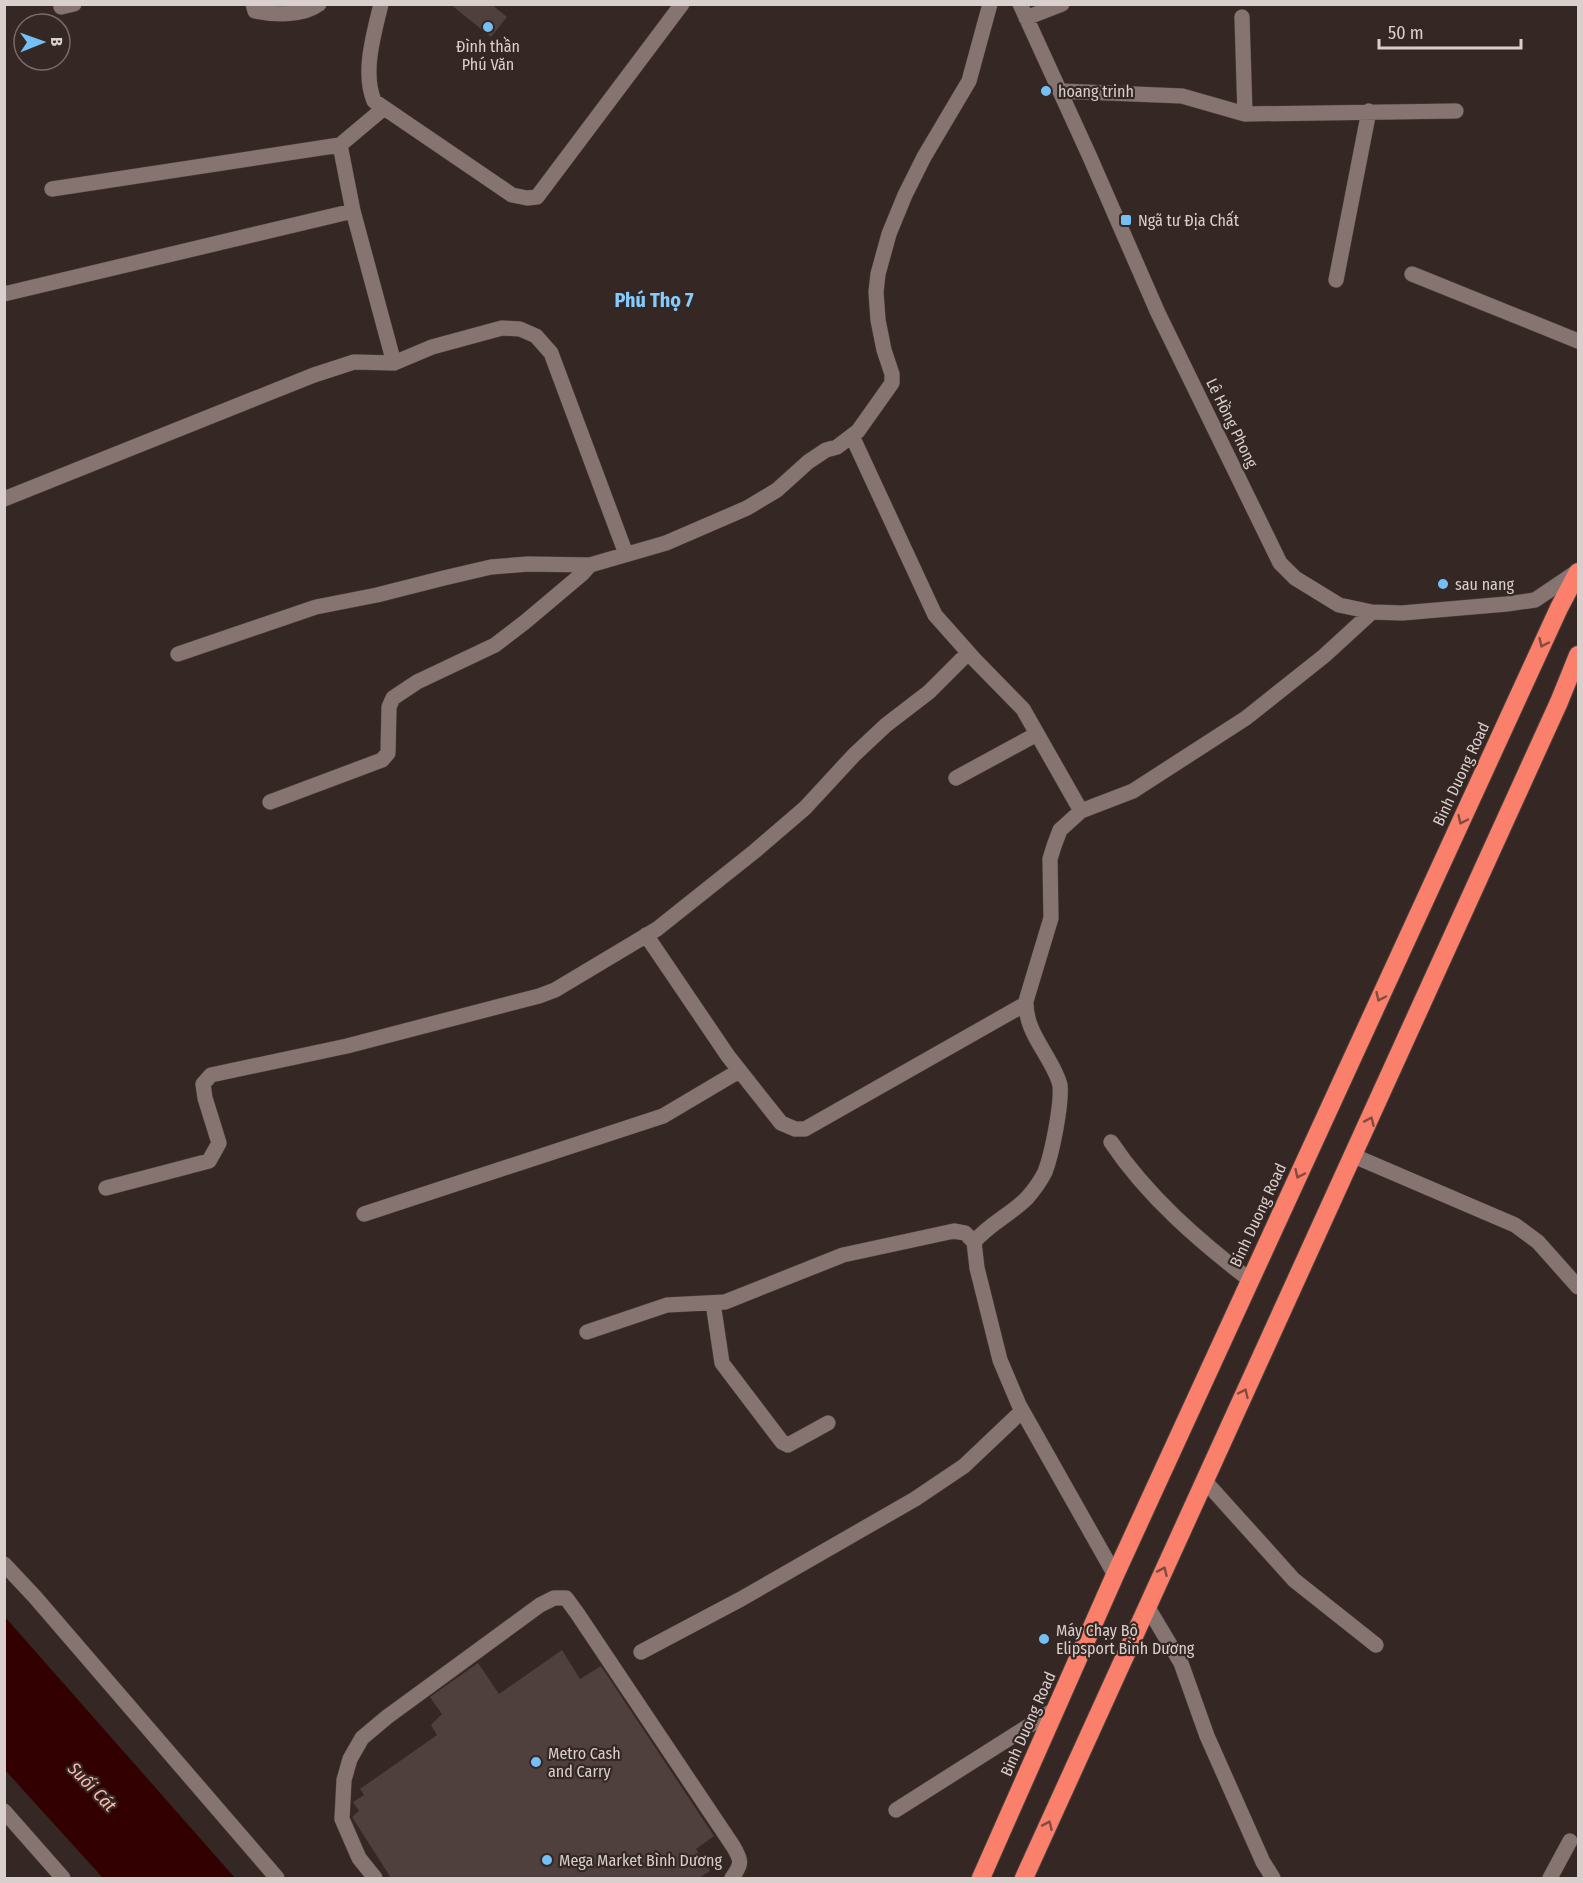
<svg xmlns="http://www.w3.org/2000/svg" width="1583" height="1883" font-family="'Fira Sans Condensed',sans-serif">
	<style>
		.water { fill: #320000 }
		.building { fill: #50403d }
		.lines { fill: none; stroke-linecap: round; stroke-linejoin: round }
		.minor-casing { stroke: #4d423f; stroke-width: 16 }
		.highway-casing { stroke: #4d423f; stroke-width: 20 }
		.minor { stroke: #867471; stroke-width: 15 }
		.highway { stroke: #fb806b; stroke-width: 18 }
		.oneway { stroke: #844b40 }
		.poi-dot { fill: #74c0f6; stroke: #352724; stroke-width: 2 }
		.labels { text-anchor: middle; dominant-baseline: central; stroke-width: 4.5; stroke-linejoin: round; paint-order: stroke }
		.poi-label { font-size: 16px; fill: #d9d0ce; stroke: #352724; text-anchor: start }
		.street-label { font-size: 16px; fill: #d9d0ce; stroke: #352724 }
		.water-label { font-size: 18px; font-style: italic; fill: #feb9ab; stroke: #352724 }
		.quarter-label { font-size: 20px; font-weight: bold; fill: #86cbfd; stroke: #352724 }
	</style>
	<rect width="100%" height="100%" fill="#352724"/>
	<path class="water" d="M5 1617 235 1878H103L5 1770Z"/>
	<path class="building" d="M450 4H491L507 17 491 37Z
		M562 1650 580 1679 601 1666 714 1836 696 1849 710 1871 699 1878H391L352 1817 359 1811 353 1802 364 1795 360 1789 437 1735 431 1725 442 1714 430 1697 478 1663 499 1694Z"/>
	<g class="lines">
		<defs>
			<path id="minor" d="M253 4 255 11C274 15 303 16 319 4
				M381 4C374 34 362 72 374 101L512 195 527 198 537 197 682 4
				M1020 4 1089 155 1158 313 1280 563 1295 578 1339 605 1372 612 1402 613 1507 604 1535 600 1578 571
				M61 7 74 4
				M1242 17 1245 114
				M1026 18 1062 4
				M1060 91 1182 96 1245 114 1456 111
				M340 145 353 211 394 363
				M52 189 340 145 384 108
				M1412 274 1578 341
				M1336 280 1369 111
				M4 294 353 211
				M852 436 935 615 975 660 1023 709 1081 811 1133 791 1246 718 1324 656 1372 612
				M4 499 314 375 354 362 394 363 432 347 502 328 520 329 536 336 551 353 626 554
				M178 654 316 607 377 595 444 578 491 567 528 564 590 565 666 543 747 508 777 490 808 462 826 450 837 447 858 431 892 383V374L884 350 878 320 876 292 878 274 889 234 905 195 924 157 969 81 990 4
				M956 778 1037 734
				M270 802 382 760 388 753 389 707 393 698 417 682 495 645 525 622 582 574 590 565
				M1081 811 1060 830 1054 846 1050 859 1051 918 1026 1001C1025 1029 1044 1048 1055 1072 1057 1076 1059 1081 1060 1085 1062 1104 1052 1154 1045 1172 1040 1182 1034 1190 1027 1198 1010 1215 989 1224 974 1242L977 1268 1000 1360 1019 1405 1115 1575
				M646 935 728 1056 781 1123 795 1129H805L1020 1007 1026 1006
				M1111 1142C1147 1196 1199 1241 1250 1280
				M1354 1156 1515 1225 1538 1242 1578 1287
				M106 1188 209 1161 219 1143 205 1098 203 1084 211 1075 347 1046 539 996 555 990 657 929 755 851 805 808 854 755 886 725 929 692 968 653
				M364 1214 663 1116 739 1071
				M713 1303 722 1363 782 1442 788 1445 828 1423
				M587 1332 667 1305 725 1302 843 1255 954 1231 965 1233 974 1242
				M1204 1480 1294 1580 1376 1645
				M4 1564 35 1597 277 1878
				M1147 1606 1181 1663 1207 1736 1263 1862 1273 1878
				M641 1652 741 1599 915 1499 964 1466 1022 1411
				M896 1810 1057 1708
				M4 1811 63 1878
				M375 1878 359 1858 342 1819 344 1780 350 1759 362 1738 387 1717 540 1605 554 1598H566L577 1613 733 1846C742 1861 742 1864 732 1878
				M1550 1878 1570 1841"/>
			<path id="highway" d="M981 1878 1115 1575 1559 608 1578 572
				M1024 1878C1201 1486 1382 1095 1559 702L1578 655"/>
		</defs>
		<use href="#minor" class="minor-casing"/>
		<use href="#highway" class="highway-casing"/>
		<use href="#minor" class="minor"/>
		<use href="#highway" class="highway"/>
	</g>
	<defs><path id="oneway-chevron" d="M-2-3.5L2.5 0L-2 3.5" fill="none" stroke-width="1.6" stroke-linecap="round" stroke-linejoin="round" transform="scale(1.5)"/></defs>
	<g class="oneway">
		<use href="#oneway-chevron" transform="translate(1543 643) rotate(115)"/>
		<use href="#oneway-chevron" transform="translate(1462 820) rotate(115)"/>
		<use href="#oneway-chevron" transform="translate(1380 997) rotate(115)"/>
		<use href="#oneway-chevron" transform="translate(1370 1121) rotate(-66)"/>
		<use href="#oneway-chevron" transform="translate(1299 1174) rotate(115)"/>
		<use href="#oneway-chevron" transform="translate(1244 1393) rotate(-65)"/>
		<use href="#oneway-chevron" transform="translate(1163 1571) rotate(-66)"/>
		<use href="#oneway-chevron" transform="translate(1048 1825) rotate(-66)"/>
	</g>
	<g class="poi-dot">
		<circle cx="488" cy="27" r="6"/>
		<circle cx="1046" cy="91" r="6"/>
		<rect x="1120" y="214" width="12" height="12" rx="3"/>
		<circle cx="1443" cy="584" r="6"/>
		<circle cx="1044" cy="1639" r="6"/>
		<circle cx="536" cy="1762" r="6"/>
		<circle cx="547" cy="1860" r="6"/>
	</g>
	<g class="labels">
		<g class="poi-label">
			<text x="488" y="46" text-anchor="middle">Đình thần<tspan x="488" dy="18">Phú Văn</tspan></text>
			<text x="1058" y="91">hoang trinh</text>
			<text x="1138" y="220">Ngã tư Địa Chất</text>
			<text x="1455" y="584">sau nang</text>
			<text x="1056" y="1630">Máy Chạy Bộ<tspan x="1056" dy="18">Elipsport Bình Dương</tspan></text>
			<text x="548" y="1753">Metro Cash<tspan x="548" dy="18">and Carry</tspan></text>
			<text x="559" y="1860">Mega Market Bình Dương</text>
		</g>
		<g class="street-label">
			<text transform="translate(1232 423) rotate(64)">Lê Hồng Phong</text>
			<text transform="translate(1461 774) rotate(-65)">Binh Duong Road</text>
			<text transform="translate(1258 1215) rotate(-65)">Binh Duong Road</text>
			<text transform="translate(1028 1724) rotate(-66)">Binh Duong Road</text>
		</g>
		<g class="water-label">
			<text transform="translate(92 1787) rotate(46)">Suối Cát</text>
		</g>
		<g class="quarter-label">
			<text x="654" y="300">Phú Thọ 7</text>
		</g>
	</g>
	<rect width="1583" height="1883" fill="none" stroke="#d9d0ce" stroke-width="12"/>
	<g transform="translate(42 42) rotate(89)"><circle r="28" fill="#352724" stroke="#776b68" stroke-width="1.5"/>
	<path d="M0-4.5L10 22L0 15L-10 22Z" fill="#74c0f6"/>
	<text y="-9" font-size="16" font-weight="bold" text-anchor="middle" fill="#d9d0ce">B</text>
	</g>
	<path d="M1379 39v9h142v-9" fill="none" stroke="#d9d0ce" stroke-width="3"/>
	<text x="1388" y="39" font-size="18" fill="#d9d0ce" stroke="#352724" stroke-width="4.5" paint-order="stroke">50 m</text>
</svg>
